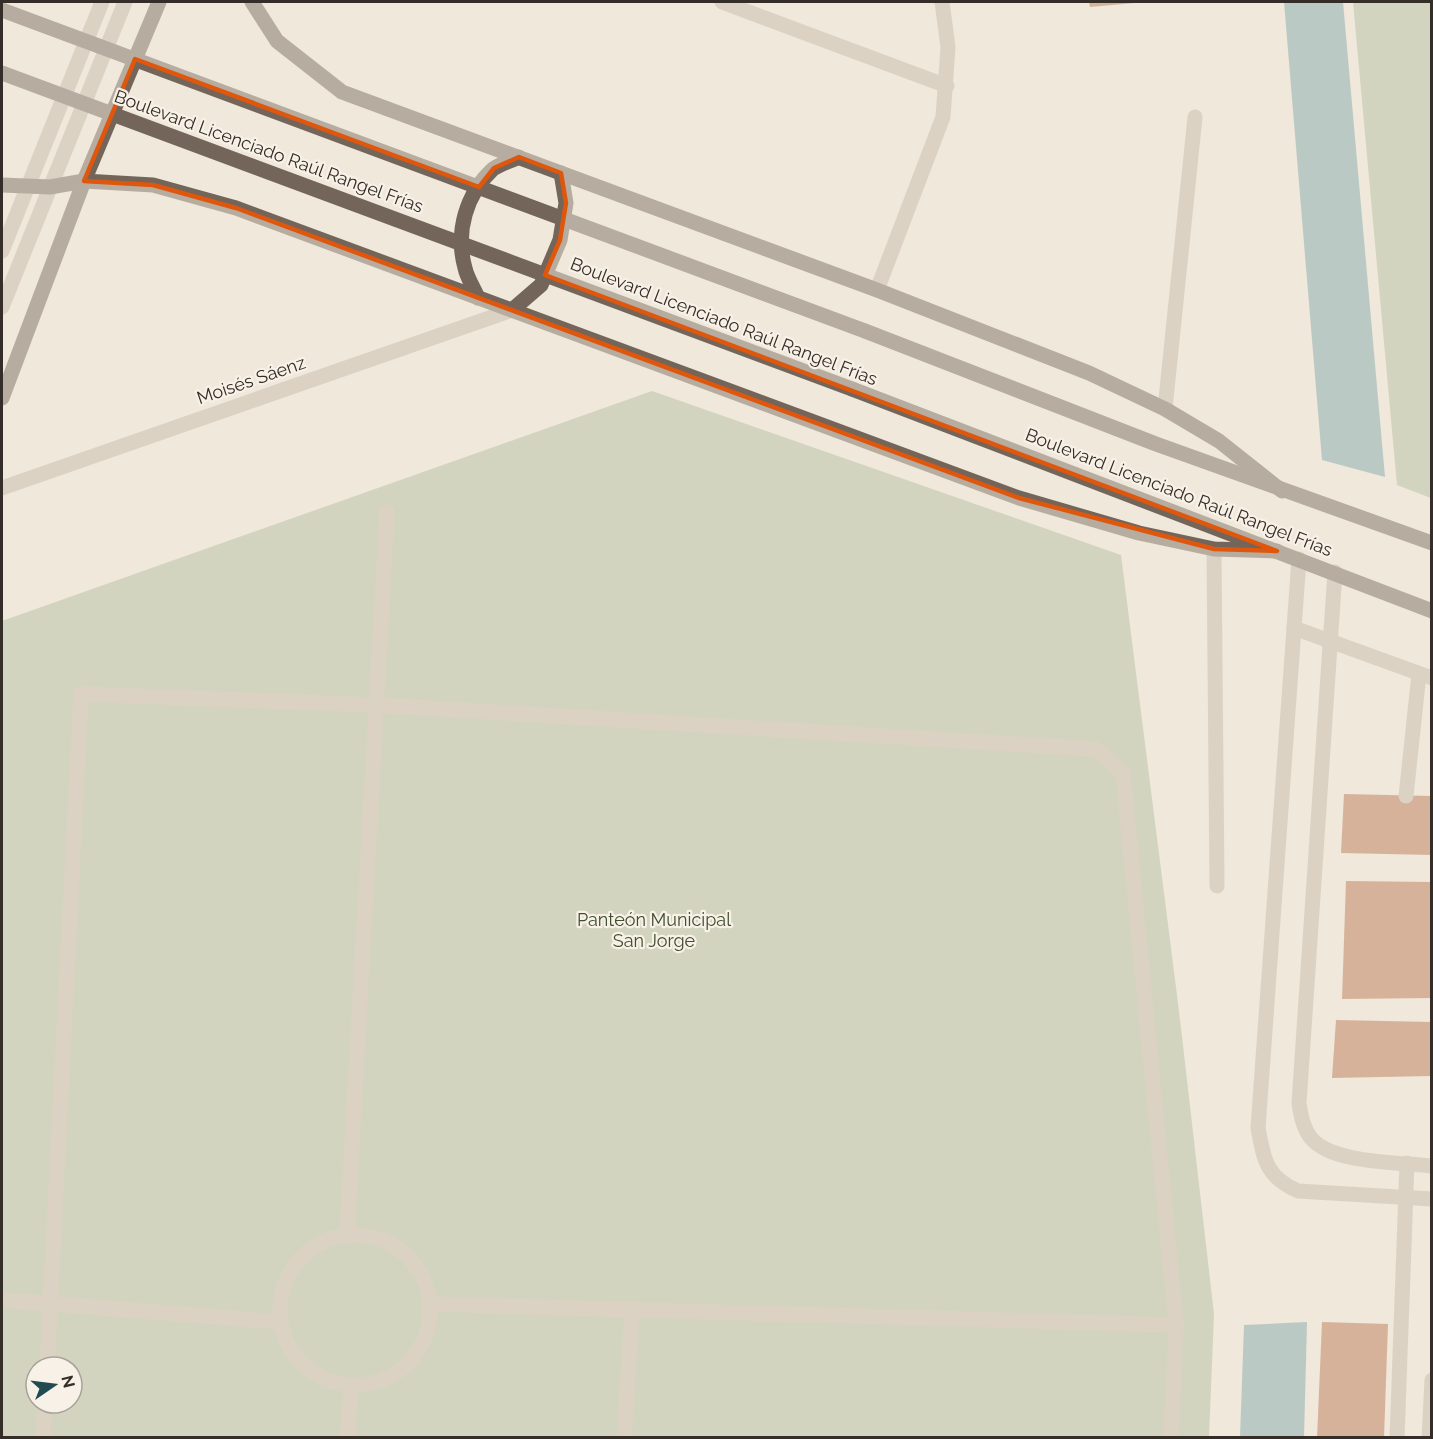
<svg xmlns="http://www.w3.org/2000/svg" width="1433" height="1439" font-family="Raleway,sans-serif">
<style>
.green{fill:#afbd9d;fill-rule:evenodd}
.water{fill:#7da4aa}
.building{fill:#bb724e}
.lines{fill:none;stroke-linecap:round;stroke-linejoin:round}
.minor{stroke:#c6b9a8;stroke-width:15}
.major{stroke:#74655a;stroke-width:15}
.major-bridge{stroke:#74655a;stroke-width:15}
.marked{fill:none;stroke:#df570d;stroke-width:4.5;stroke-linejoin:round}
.labels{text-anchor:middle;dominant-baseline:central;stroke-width:4.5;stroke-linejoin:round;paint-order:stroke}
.street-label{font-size:18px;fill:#342d28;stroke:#f7f1e7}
.park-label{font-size:18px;fill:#40502e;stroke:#f7f1e7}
</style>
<rect width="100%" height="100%" fill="#efe8db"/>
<g class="green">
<path d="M1353 2H1431V498L1397 485Z"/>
<path d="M652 391 1121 555 1179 1011 1214 1314 1209 1437H2V621ZM36 1367H72V1403H36Z"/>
</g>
<g class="water">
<path d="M1284 2H1343L1385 477 1322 460Z"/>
<path d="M1307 1322 1304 1437H1240L1244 1325Z"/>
</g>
<g class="building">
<path d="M1089 2H1134V3L1090 7Z"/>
<path d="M1344 794 1432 796V855L1341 853Z"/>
<path d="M1346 881 1432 882V998L1342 999Z"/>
<path d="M1336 1020 1432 1022V1076L1332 1078Z"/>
<path d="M1322 1322 1388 1324 1384 1438H1317Z"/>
</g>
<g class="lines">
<g class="minor">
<path d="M722 2 947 86"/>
<path d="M2 251 102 2"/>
<path d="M877 290 943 117 948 47 942 2"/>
<path d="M2 307 125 2"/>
<path d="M1165 409 1195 117"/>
<path d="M2 488 512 310"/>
<path d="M1214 549 1217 886"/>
<path d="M1299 559 1258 1128C1264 1160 1266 1177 1298 1191L1432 1199"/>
<path d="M1335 572 1299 1103C1301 1116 1303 1128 1311 1138 1332 1164 1400 1162 1432 1166"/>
<path d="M1294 628 1432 678"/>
<path d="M1406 796 1419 674"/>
<path d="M347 1234 387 512"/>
<circle cx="355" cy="1310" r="75"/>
<path d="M2 1300 280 1322"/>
<path d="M431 1304 1176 1325"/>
<path d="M47 1367 81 694 376 705 1096 749 1123 773 1176 1325 1171 1438"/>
<path d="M43 1438 45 1403"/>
<path d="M347 1438 351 1386"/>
<path d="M624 1438 632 1310"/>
<path d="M1397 1438 1407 1163"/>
<path d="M1429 1438 1432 1380"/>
</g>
<g class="major">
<path d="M252 2 277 41 342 92 877 290 1089 373 1165 409 1219 441 1282 491"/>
<path d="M2 185 50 187 84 181 153 185 236 208 1019 498 1139 533 1214 549 1277 551"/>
<path d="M478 298C474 288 467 278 465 268 455 232 466 194 493 169 500 164 511 161 519 157"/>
<path d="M512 310 541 285 560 240 566 203 561 173"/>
<path d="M865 331 1156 444 1432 543"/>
<path d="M852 389 1432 611"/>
<path d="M2 398 84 181 159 2"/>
</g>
<g class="major-bridge">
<path d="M2 10 865 331"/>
<path d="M2 73 852 389"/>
</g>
</g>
<path d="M0 0H1433V1439H0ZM135 59 479 187 494 168 519 157 561 173 566 203 560 240 545 275 1277 551 1214 549 1019 498 236 208 153 185 84 181Z" fill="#efe8db" fill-opacity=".55" fill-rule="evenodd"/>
<path class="marked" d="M135 59 479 187 494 168 519 157 561 173 566 203 560 240 545 275 1277 551 1214 549 1019 498 236 208 153 185 84 181Z"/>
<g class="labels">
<g class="street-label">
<text transform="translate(269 151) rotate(20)">Boulevard Licenciado Raúl Rangel Frías</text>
<text transform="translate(724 321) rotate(21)">Boulevard Licenciado Raúl Rangel Frías</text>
<text transform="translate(251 380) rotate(-19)">Moisés Sáenz</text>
<text transform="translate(1179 492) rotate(21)">Boulevard Licenciado Raúl Rangel Frías</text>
</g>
<g class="park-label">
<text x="654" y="919">Panteón Municipal<tspan x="654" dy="21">San Jorge</tspan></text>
</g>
</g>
<rect width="1433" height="1439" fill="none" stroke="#342d28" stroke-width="6"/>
<g transform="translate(54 1385) rotate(76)"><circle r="28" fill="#f7f1e7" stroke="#a9a39b" stroke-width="1.5"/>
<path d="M0-4.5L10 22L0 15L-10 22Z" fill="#214a51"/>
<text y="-9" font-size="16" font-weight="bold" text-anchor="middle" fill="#342d28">N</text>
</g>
</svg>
